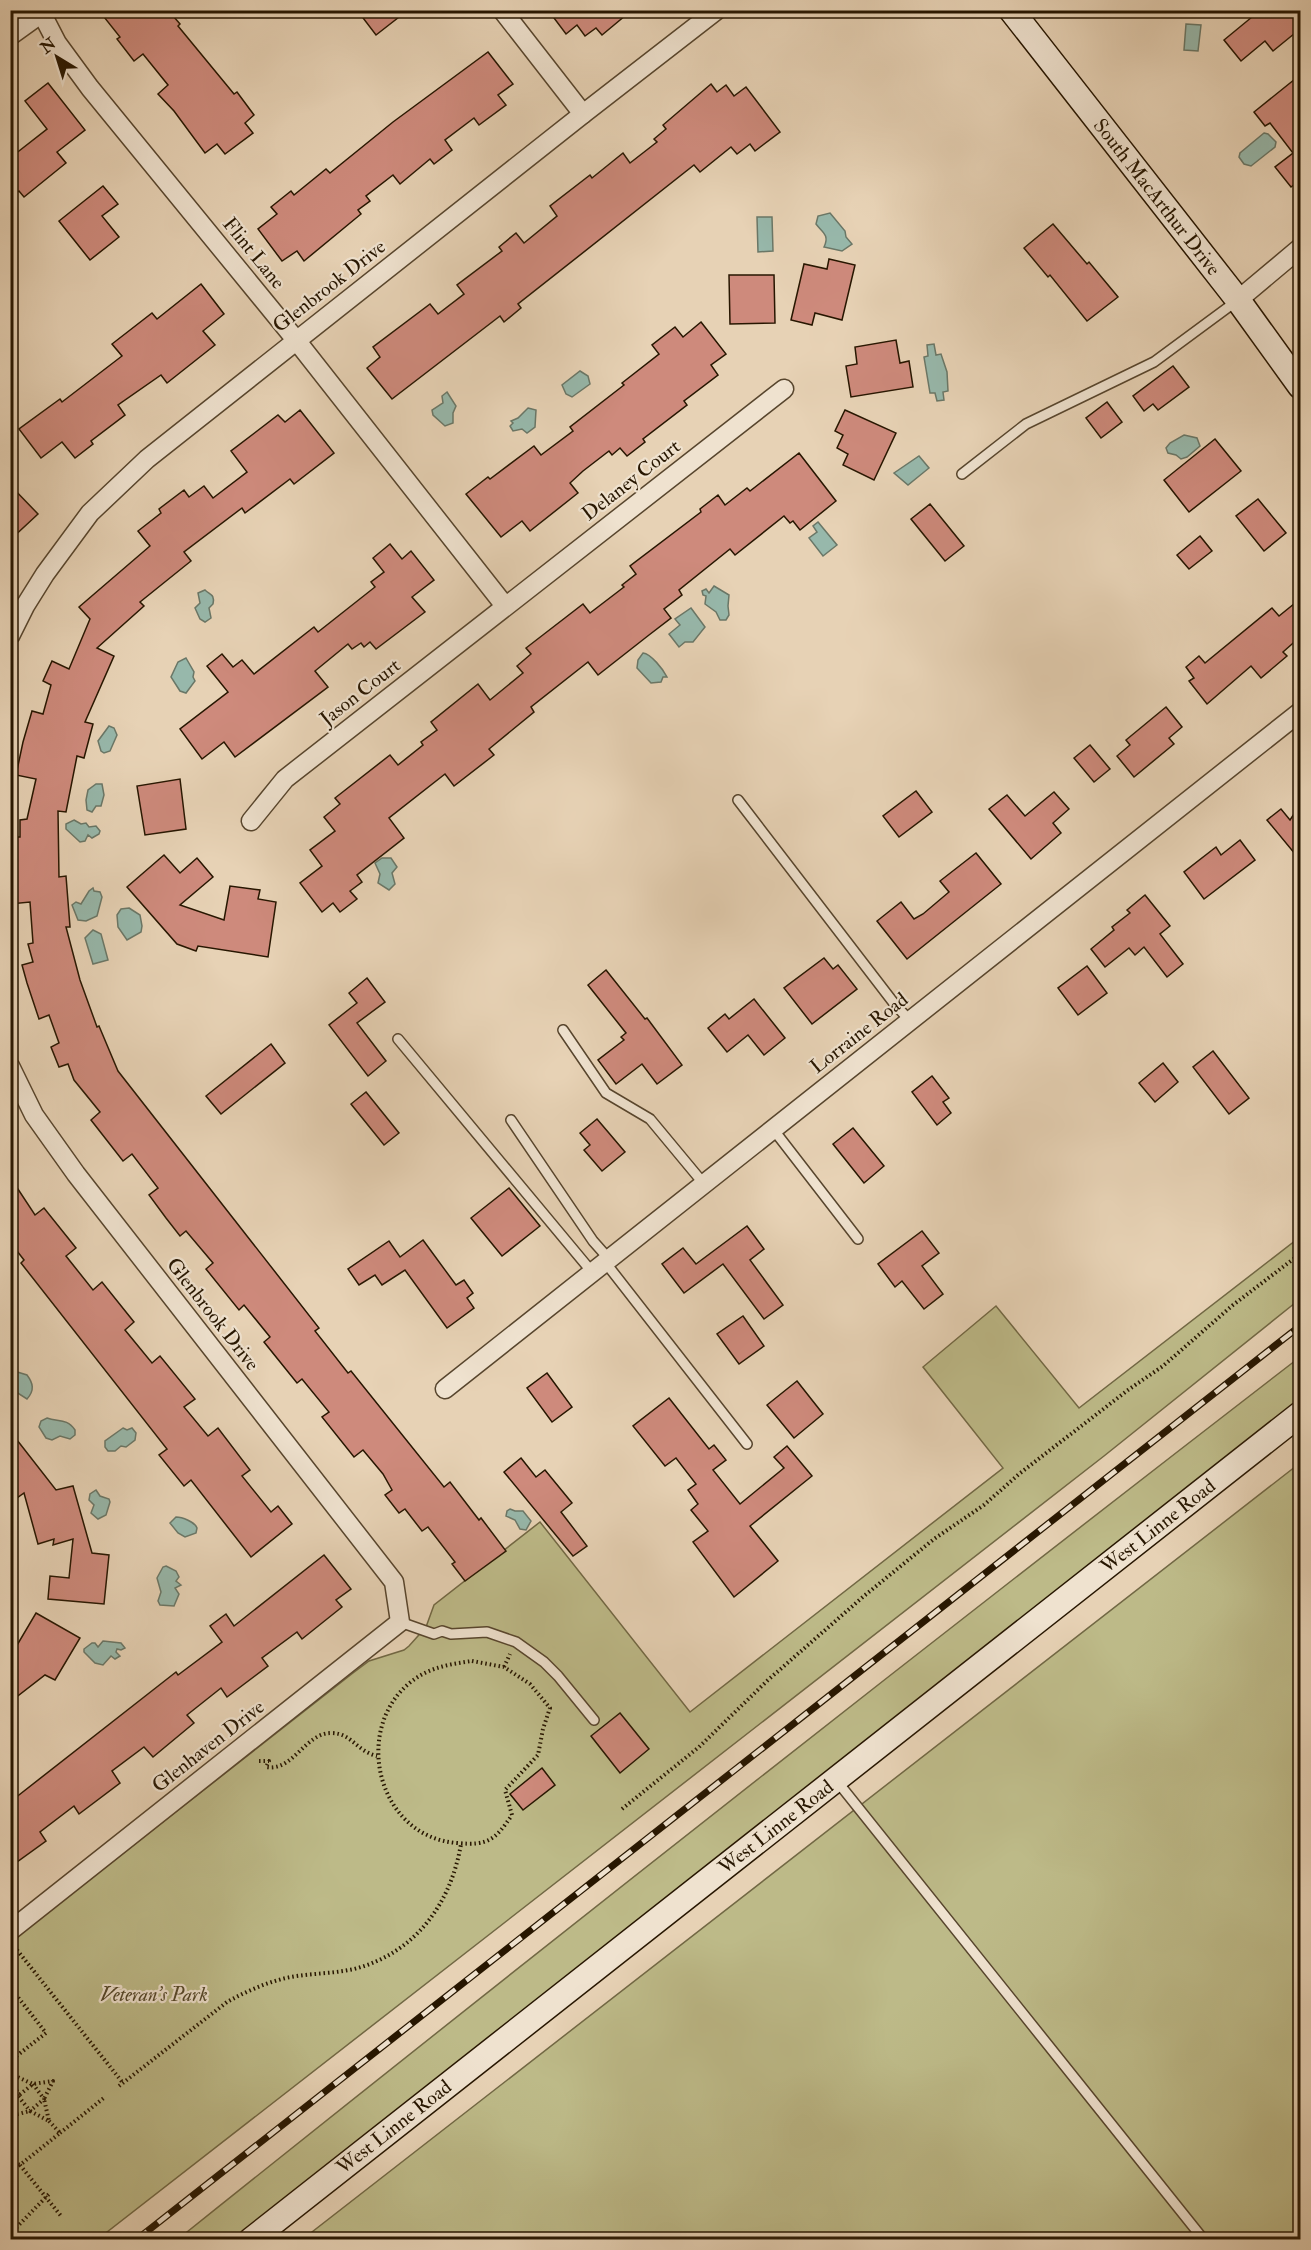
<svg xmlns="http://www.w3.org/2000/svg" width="1311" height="2250" font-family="'IM FELL Double Pica',serif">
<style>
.green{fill:#bdba88;stroke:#726844;stroke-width:1.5}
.water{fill:#97b8ab;stroke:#6a7767;stroke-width:1.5}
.building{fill:#ce8a7c;stroke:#271600;stroke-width:1.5}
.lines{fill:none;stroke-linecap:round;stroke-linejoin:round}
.lane-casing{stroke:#57452d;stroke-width:12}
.street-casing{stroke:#57452d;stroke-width:21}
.secondary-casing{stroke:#271600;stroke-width:27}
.path{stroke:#271600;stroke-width:4;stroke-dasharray:1.5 3;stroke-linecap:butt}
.lane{stroke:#efe2cf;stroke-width:9}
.street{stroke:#efe2cf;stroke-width:18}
.secondary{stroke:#efe2cf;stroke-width:24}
.rail-casing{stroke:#271600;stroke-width:7}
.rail{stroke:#efe2cf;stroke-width:4.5;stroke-dasharray:14;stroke-linecap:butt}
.labels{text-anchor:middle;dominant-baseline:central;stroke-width:4.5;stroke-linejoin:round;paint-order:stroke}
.street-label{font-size:20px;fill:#271600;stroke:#efe2cf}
.park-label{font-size:20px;font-style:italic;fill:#544729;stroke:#efe2cf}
</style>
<rect width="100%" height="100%" fill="#e7d2b5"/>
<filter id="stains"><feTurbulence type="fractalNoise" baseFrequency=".00333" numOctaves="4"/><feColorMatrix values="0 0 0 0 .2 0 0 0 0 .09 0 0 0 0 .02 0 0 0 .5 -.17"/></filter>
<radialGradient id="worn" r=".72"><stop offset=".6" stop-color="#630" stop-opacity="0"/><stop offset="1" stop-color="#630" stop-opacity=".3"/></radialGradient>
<g class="green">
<path d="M1300 1237V1299L1104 1456 98 2239 11 2240V1941L353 1673 369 1661 404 1650 409 1646 426 1627 434 1605 540 1522 690 1712 1003 1468 923 1367 996 1306 1079 1408Z"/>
<path d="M1300 1357V1400L234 2239 177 2240C549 1942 923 1648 1300 1357Z"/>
<path d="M1300 1463V2239H303Z"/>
</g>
<g class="water">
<path d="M1186 24 1201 25 1198 51 1184 50Z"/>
<path d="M1264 133 1268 134 1276 142 1275 147 1251 166 1244 164 1239 157 1240 153Z"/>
<path d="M830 213 845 231 846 237 852 244 842 251 824 247C830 235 822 232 816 224L818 216Z"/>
<path d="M757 217H772L773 251 758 252Z"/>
<path d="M934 344 936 355 941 354 947 372 948 391 943 392 944 400 937 401 935 393H930L924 357 928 356 927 345Z"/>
<path d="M580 371 588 376 590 384 572 397 566 394 562 385Z"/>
<path d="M447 392 456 406 453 413V423L445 426 433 415 432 410 443 403 442 396Z"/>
<path d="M528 408 536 410 535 427 527 433 522 429 513 431 510 426 513 423 511 421 518 418Z"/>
<path d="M1184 435 1197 438 1200 446 1187 457 1181 459 1176 455 1168 453 1166 448 1170 443Z"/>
<path d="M919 456 929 468 908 485 894 473Z"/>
<path d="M818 522 837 545 823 556 809 538 817 532 813 526Z"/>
<path d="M714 586 729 595 728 606 729 615 726 620H720L716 612 705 604 706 596 703 595 702 591 706 589 709 593Z"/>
<path d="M205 590C210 595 215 594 213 604L209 608 211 618 205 622 200 619 195 608 200 603 198 593Z"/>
<path d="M691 608 705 627 693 642H685L679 647 669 634 680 625 675 619Z"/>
<path d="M643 653C651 654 663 669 667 677H663L661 682 651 683 637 668 638 660Z"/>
<path d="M186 658 194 672 193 677 195 681 186 693 180 691 171 677 178 662Z"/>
<path d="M109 726 114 728 117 735 110 751 104 753 101 751 98 741Z"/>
<path d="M96 784H102L104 795 101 806H96L92 812 87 810 86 800 88 790Z"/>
<path d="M74 820 81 824 86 823 89 827 96 826 100 831 99 834 92 838 88 835 85 841 80 842 66 829V824Z"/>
<path d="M382 858H391L397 867 392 873 395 884 389 890 378 883 380 874 375 863Z"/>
<path d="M93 888 94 891 100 892 102 897 97 916 86 921 78 920 72 905 76 902 81 904 89 891Z"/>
<path d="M129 908 140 915 142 926 141 932 127 940 118 927 117 915 121 909Z"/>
<path d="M93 930 101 934 108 960 93 964 85 938Z"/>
<path d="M14 1371 27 1375C33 1383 35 1390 27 1399L13 1390 12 1378Z"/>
<path d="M47 1418C58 1422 67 1418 75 1430V1435L70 1439 60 1436 52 1440 46 1438 39 1427 41 1421Z"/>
<path d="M123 1428 127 1430 132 1428 136 1433 135 1440 126 1447 121 1446 115 1451H108L105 1447V1441Z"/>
<path d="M96 1490 100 1496 109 1499 110 1502 106 1515 98 1519 91 1513 94 1505 89 1500 90 1494Z"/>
<path d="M510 1509 515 1511H523L531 1521 526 1530 520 1529 515 1520 506 1516 507 1511Z"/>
<path d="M176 1517C182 1517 195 1522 197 1528L196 1533 185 1537 178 1533 170 1523Z"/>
<path d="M166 1566 176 1571 179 1577 176 1581 181 1585 175 1588 179 1594 174 1606 160 1605 158 1601 161 1592 157 1578 163 1567Z"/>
<path d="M103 1641 121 1643 125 1648 121 1650 117 1649 116 1652 120 1656 115 1659 111 1656 103 1665 95 1663 84 1652V1649L92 1643H95L98 1647Z"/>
</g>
<g class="building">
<path d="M113 10H168L180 24 178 26 234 94 237 92 254 115 245 123 253 133 225 154 217 144 205 153 174 111 158 94 168 85 143 54 134 61 117 39 120 37 104 17Z"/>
<path d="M357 10H408L376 35Z"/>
<path d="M548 10H632L602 35 596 28 585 36 577 25 566 34Z"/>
<path d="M1246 10H1300V29L1273 51 1265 41 1241 61 1224 40 1252 17Z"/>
<path d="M488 52 513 84 498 95 506 105 479 125 474 118 445 140 452 150 434 164 430 159 400 184 393 175 366 196 370 201 358 210 361 214 304 261 297 251 282 261 258 229 277 214 271 207 291 191 294 195 326 169 330 173 393 122Z"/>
<path d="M1300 75V180L1291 187 1275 167 1293 153 1270 123 1265 126 1254 112Z"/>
<path d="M48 83 85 130 57 152 66 163 24 197 19 191 10 198V158L47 129 25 101Z"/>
<path d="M711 84 717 92 726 85 734 96 746 87 780 132 755 151 750 144 737 154 731 147 700 172 694 165 518 304 521 308 504 322 500 316 392 399 367 368 380 357 373 347 430 304 438 314 464 294 457 285 502 251 499 247 516 233 524 243 557 216 550 206 590 175 592 178 623 153 630 163 657 142 654 139 666 129 663 125Z"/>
<path d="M103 186 118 204 102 216 119 237 90 260 59 221Z"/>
<path d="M1053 224 1087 264 1089 262 1118 297 1087 321 1050 275 1048 277 1024 248Z"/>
<path d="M829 259 855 265 842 320 815 313 812 325 791 320 804 264 827 269Z"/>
<path d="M729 275H774L775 323 730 324Z"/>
<path d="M201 284 224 314 203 331 215 345 167 383 161 375 118 405 125 415 91 441 93 444 75 458 62 442 41 458 19 429 60 399 62 402 122 356 112 344 152 313 157 319Z"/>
<path d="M701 322 726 354 711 365 718 375 684 401 687 405 643 439 645 442 627 456 620 448 612 455 609 451 583 471 570 483 578 493 530 531 522 521 501 537 466 494 488 477 490 479 534 446 541 455 573 431 570 427 624 385 622 383 659 354 652 345 675 327 683 337Z"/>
<path d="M896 340 900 363 909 361 913 387 851 397 846 366 857 364 855 347Z"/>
<path d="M1173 366 1189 387 1158 410 1153 404 1144 411 1133 396Z"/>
<path d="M1107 402 1122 422 1101 438 1086 418Z"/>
<path d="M300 410 334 453 294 484 290 479 245 513 242 508 184 552 191 561 140 602 144 606 97 648 114 656 85 722 93 724 84 758 77 756 66 812 58 811 59 877 66 876 70 927H66L80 980 97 1027 99 1026 118 1071 319 1328 315 1331 348 1373 351 1371 444 1487 450 1482 479 1520 481 1518 506 1551 465 1581 452 1564 455 1562 428 1527 422 1531 405 1509 399 1513 385 1495 392 1490 383 1474 363 1450 354 1457 322 1417 329 1412 302 1379 297 1383 264 1342 270 1337 244 1305 239 1310 206 1269 213 1263 186 1231 180 1236 166 1218 149 1195 158 1188 132 1154 123 1161 91 1120 100 1112 74 1080 68 1064 59 1067 51 1047 59 1043 49 1015 39 1019 27 983 22 965 33 962 28 944 33 943 30 902 10 904V837H20V820L27 819 36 779 16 775 23 742 32 711 43 714 51 685 43 681 52 661 69 669 90 619 79 607 150 546 138 531 161 513 159 509 184 490 189 497 204 486 213 498 247 472 231 451 278 415 285 422Z"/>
<path d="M845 410 896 433 874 480 843 465 848 454 837 448 843 435 835 431Z"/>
<path d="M1215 439 1241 471 1189 512 1164 480Z"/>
<path d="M799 453 836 501 800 530 793 521 790 523 784 516 735 555 730 549 679 590 682 595 664 609 671 618 649 635 598 675 588 662 531 707 534 712 489 749 494 755 454 786 445 774 389 818 404 838 357 875 362 882 350 891 357 899 340 912 333 903 322 912 300 883 322 866 310 850 335 831 324 817 340 804 335 798 390 755 398 765 423 745 421 742 437 730 431 722 478 684 490 700 523 673 517 666 531 654 526 648 583 604 590 613 624 587 622 585 636 574 630 566 701 512 700 509 718 495 725 505 747 488 750 491Z"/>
<path d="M10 485 38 514 10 540Z"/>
<path d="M1258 499 1286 533 1264 551 1236 516Z"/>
<path d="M930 504 964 546 945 561 911 519Z"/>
<path d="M1200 536 1212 551 1189 569 1177 555Z"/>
<path d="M390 544 402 559 411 551 434 580 412 597 425 612 376 649 370 642 364 647 361 643 352 649 348 644 315 671 328 687 235 757 224 742 202 759 180 729 228 692 207 666 222 654 233 667 242 660 254 674 314 627 318 632 375 587 371 582 384 572 373 558Z"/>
<path d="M1300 599V637L1283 652 1287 656 1261 678 1251 666 1207 704 1189 681 1194 678 1186 667 1199 656 1205 663 1272 608 1279 616Z"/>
<path d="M1166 707 1182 727 1169 738 1174 744 1134 777 1117 756 1130 745 1126 740Z"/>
<path d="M1090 745 1110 769 1094 782 1074 758Z"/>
<path d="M180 779 186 829 145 835 137 786Z"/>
<path d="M916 791 932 812 899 837 883 816Z"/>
<path d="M1054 792 1069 809 1053 823 1061 833 1031 859 989 809 1007 795 1025 816Z"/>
<path d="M1300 805V860L1267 820 1281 809 1290 820Z"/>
<path d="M1240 840 1255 860 1204 899 1184 872 1216 847 1221 855Z"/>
<path d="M976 853 1001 884 907 959 877 921 901 902 914 919 923 914 949 892 940 881Z"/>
<path d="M164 855 180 873 197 858 213 877 180 905 224 920 230 886 260 890 258 899 276 902 268 957 198 946 196 951 177 944 127 887Z"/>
<path d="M1145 895 1170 926 1160 934 1183 964 1167 977 1144 947 1135 955 1129 948 1105 967 1091 949 1114 930 1112 927 1130 913 1127 910Z"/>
<path d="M824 958 833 969 838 965 857 989 812 1024 784 988Z"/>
<path d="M1087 966 1107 993 1078 1015 1058 988Z"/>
<path d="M606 970 645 1019 647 1018 682 1065 657 1084 642 1064 616 1084 598 1060 624 1040 621 1037 626 1033 588 985Z"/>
<path d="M367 978 385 1002 357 1023 386 1061 368 1076 329 1025 357 1003 349 993Z"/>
<path d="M754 999 785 1038 764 1055 748 1035 727 1052 708 1028 725 1014 729 1019Z"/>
<path d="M271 1044 285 1063 221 1114 206 1096Z"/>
<path d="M1213 1051 1249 1098 1229 1114 1193 1067Z"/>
<path d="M1163 1063 1178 1082 1155 1102 1139 1083Z"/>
<path d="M932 1076 949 1098 943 1102 951 1113 937 1125 912 1092Z"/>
<path d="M366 1092 399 1133 384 1145 351 1104Z"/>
<path d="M597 1119 625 1152 602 1171 584 1150 590 1145 580 1133Z"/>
<path d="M853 1128 884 1166 864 1183 833 1144Z"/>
<path d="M10 1177 35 1215 44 1208 76 1248 66 1256 93 1290 102 1282 134 1322 125 1330 152 1363 160 1356 195 1399 184 1407 208 1436 218 1428 250 1470 242 1476 271 1512 278 1506 292 1524 251 1557 191 1480 184 1486 159 1455 167 1449 21 1263 24 1260 10 1242Z"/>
<path d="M509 1188 540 1226 502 1256 471 1218Z"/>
<path d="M747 1226 764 1249 750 1260 783 1305 764 1319 723 1264 684 1293 662 1264 683 1248 696 1264Z"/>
<path d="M922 1231 939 1253 922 1266 943 1294 924 1309 902 1281 895 1287 878 1264Z"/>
<path d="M423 1240 456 1285 464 1280 473 1293 467 1298 474 1308 447 1328 405 1270 382 1285 375 1275 359 1285 348 1269 389 1241 400 1257Z"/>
<path d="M743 1316 764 1346 739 1364 717 1334Z"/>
<path d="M547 1373 572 1407 552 1422 527 1388Z"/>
<path d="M797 1381 823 1414 794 1438 767 1405Z"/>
<path d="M669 1398 709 1449 714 1445 726 1460 713 1470 740 1504 784 1468 774 1457 787 1446 812 1476 750 1526 778 1561 734 1597 693 1542 708 1531 691 1510 698 1504 688 1490 696 1484 676 1458 665 1466 633 1426Z"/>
<path d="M10 1431 56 1490 73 1486 92 1553 109 1555 104 1604 48 1599 50 1576 69 1578 73 1539 53 1545 54 1539 38 1544 24 1493 10 1503Z"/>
<path d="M521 1458 536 1477 545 1470 572 1503 561 1512 587 1546 573 1556 504 1472Z"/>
<path d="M324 1555 351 1589 336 1600 342 1607 302 1639 297 1632 262 1658 268 1666 227 1697 221 1688 187 1715 194 1723 153 1757 144 1747 112 1771 120 1783 79 1814 74 1806 40 1832 46 1841 10 1867V1802L176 1672 178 1675 222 1642 210 1626 226 1614 234 1626Z"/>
<path d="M36 1613 80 1638 55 1680 45 1675 10 1702V1657Z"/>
<path d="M620 1713 649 1749 620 1773 591 1736Z"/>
<path d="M542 1768 555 1785 523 1810 510 1794Z"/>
</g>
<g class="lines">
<defs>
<g id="lane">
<path d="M962 474 1026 424 1154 362 1238 300"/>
<path d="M738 800 893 1002 910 1021"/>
<path d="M563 1030 606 1093 650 1119 704 1184"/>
<path d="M398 1039 592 1272"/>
<path d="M511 1120 593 1241 609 1259"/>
<path d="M773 1129 858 1239"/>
<path d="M605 1262 747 1444"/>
<path d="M400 1622 434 1634 442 1631 451 1634 487 1632 516 1642 544 1662 558 1676 594 1720"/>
<path d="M836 1780 1204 2240"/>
</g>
<g id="street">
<path d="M40 10 57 43 90 88 296 340 505 606"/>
<path d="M502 10 583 114"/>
<path d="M10 36 42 13"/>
<path d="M1238 300 1300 248"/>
<path d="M10 636 25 606 45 574 90 513 147 459 583 114 717 10"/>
<path d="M251 821 285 779 784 389"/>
<path d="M10 1066 34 1115 76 1174 394 1582 400 1622 10 1931"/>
<path d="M445 1389 1300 712"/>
</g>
<g id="secondary">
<path d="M1011 10 1238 300 1300 386"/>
<path d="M251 2240 1300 1414"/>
</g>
</defs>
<use href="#lane" class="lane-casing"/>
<use href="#street" class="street-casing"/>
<use href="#secondary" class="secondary-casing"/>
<g class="path">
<path d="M472 1661 504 1667 530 1684 550 1708 543 1729 538 1755 505 1790 512 1815C495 1840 488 1846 457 1843 377 1837 351 1728 412 1681 430 1667 451 1664 472 1661Z"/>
<path d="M504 1667 510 1654"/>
<path d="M259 1761H269L266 1767C293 1772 305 1733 331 1733 352 1733 356 1751 377 1756"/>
<path d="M622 1809 699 1747 768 1680 864 1596 934 1539 984 1505 1019 1474 1128 1390 1163 1366 1233 1305 1300 1254"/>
<path d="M17 1950 123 2083"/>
<path d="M10 1987 46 2033 10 2061"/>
<path d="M33 2084 44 2099 30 2111 18 2096Z"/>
<path d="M119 2086 227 2002C245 1992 265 1983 286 1978 309 1973 332 1974 354 1969 416 1953 451 1903 461 1844"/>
<path d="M10 2112 18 2096 13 2075 33 2084 53 2081 44 2099 49 2121 30 2111 10 2116"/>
<path d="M49 2121 60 2133 20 2165 61 2216"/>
<path d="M60 2133 105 2097"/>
<path d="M10 2160 20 2165"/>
<path d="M10 2234 49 2194"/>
</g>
<use href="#lane" class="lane"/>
<use href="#street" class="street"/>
<use href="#secondary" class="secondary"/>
<defs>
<path id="rail" d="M136 2240 1300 1326"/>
</defs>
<use href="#rail" class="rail-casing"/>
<use href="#rail" class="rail"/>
</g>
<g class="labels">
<g class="street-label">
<text transform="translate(1157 197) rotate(52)">South MacArthur Drive</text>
<text transform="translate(254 253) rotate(51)">Flint Lane</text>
<text transform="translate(329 286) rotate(-38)">Glenbrook Drive</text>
<text transform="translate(631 480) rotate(-38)">Delaney Court</text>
<text transform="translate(360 692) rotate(-38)">Jason Court</text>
<text transform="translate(859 1033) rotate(-38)">Lorraine Road</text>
<text transform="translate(213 1314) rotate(52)">Glenbrook Drive</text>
<text transform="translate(1158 1526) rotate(-38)">West Linne Road</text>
<text transform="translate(208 1746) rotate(-38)">Glenhaven Drive</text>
<text transform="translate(776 1827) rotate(-38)">West Linne Road</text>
<text transform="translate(394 2127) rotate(-38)">West Linne Road</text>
</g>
<g class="park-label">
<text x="154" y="1994">Veteran's Park</text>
</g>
</g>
<rect width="1311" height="2250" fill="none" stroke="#e7d2b5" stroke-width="36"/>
<rect x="12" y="12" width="1287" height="2226" fill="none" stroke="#271600" stroke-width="3"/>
<rect x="18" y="18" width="1275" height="2214" fill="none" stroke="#271600" stroke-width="1.5"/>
<g transform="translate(57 57) rotate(322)" stroke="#efe2cf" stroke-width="4.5" paint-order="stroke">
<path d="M0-4.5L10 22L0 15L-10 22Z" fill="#271600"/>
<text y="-9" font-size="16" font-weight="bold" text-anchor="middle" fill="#271600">N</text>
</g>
<rect width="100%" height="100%" filter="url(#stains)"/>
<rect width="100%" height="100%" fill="url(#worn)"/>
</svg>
